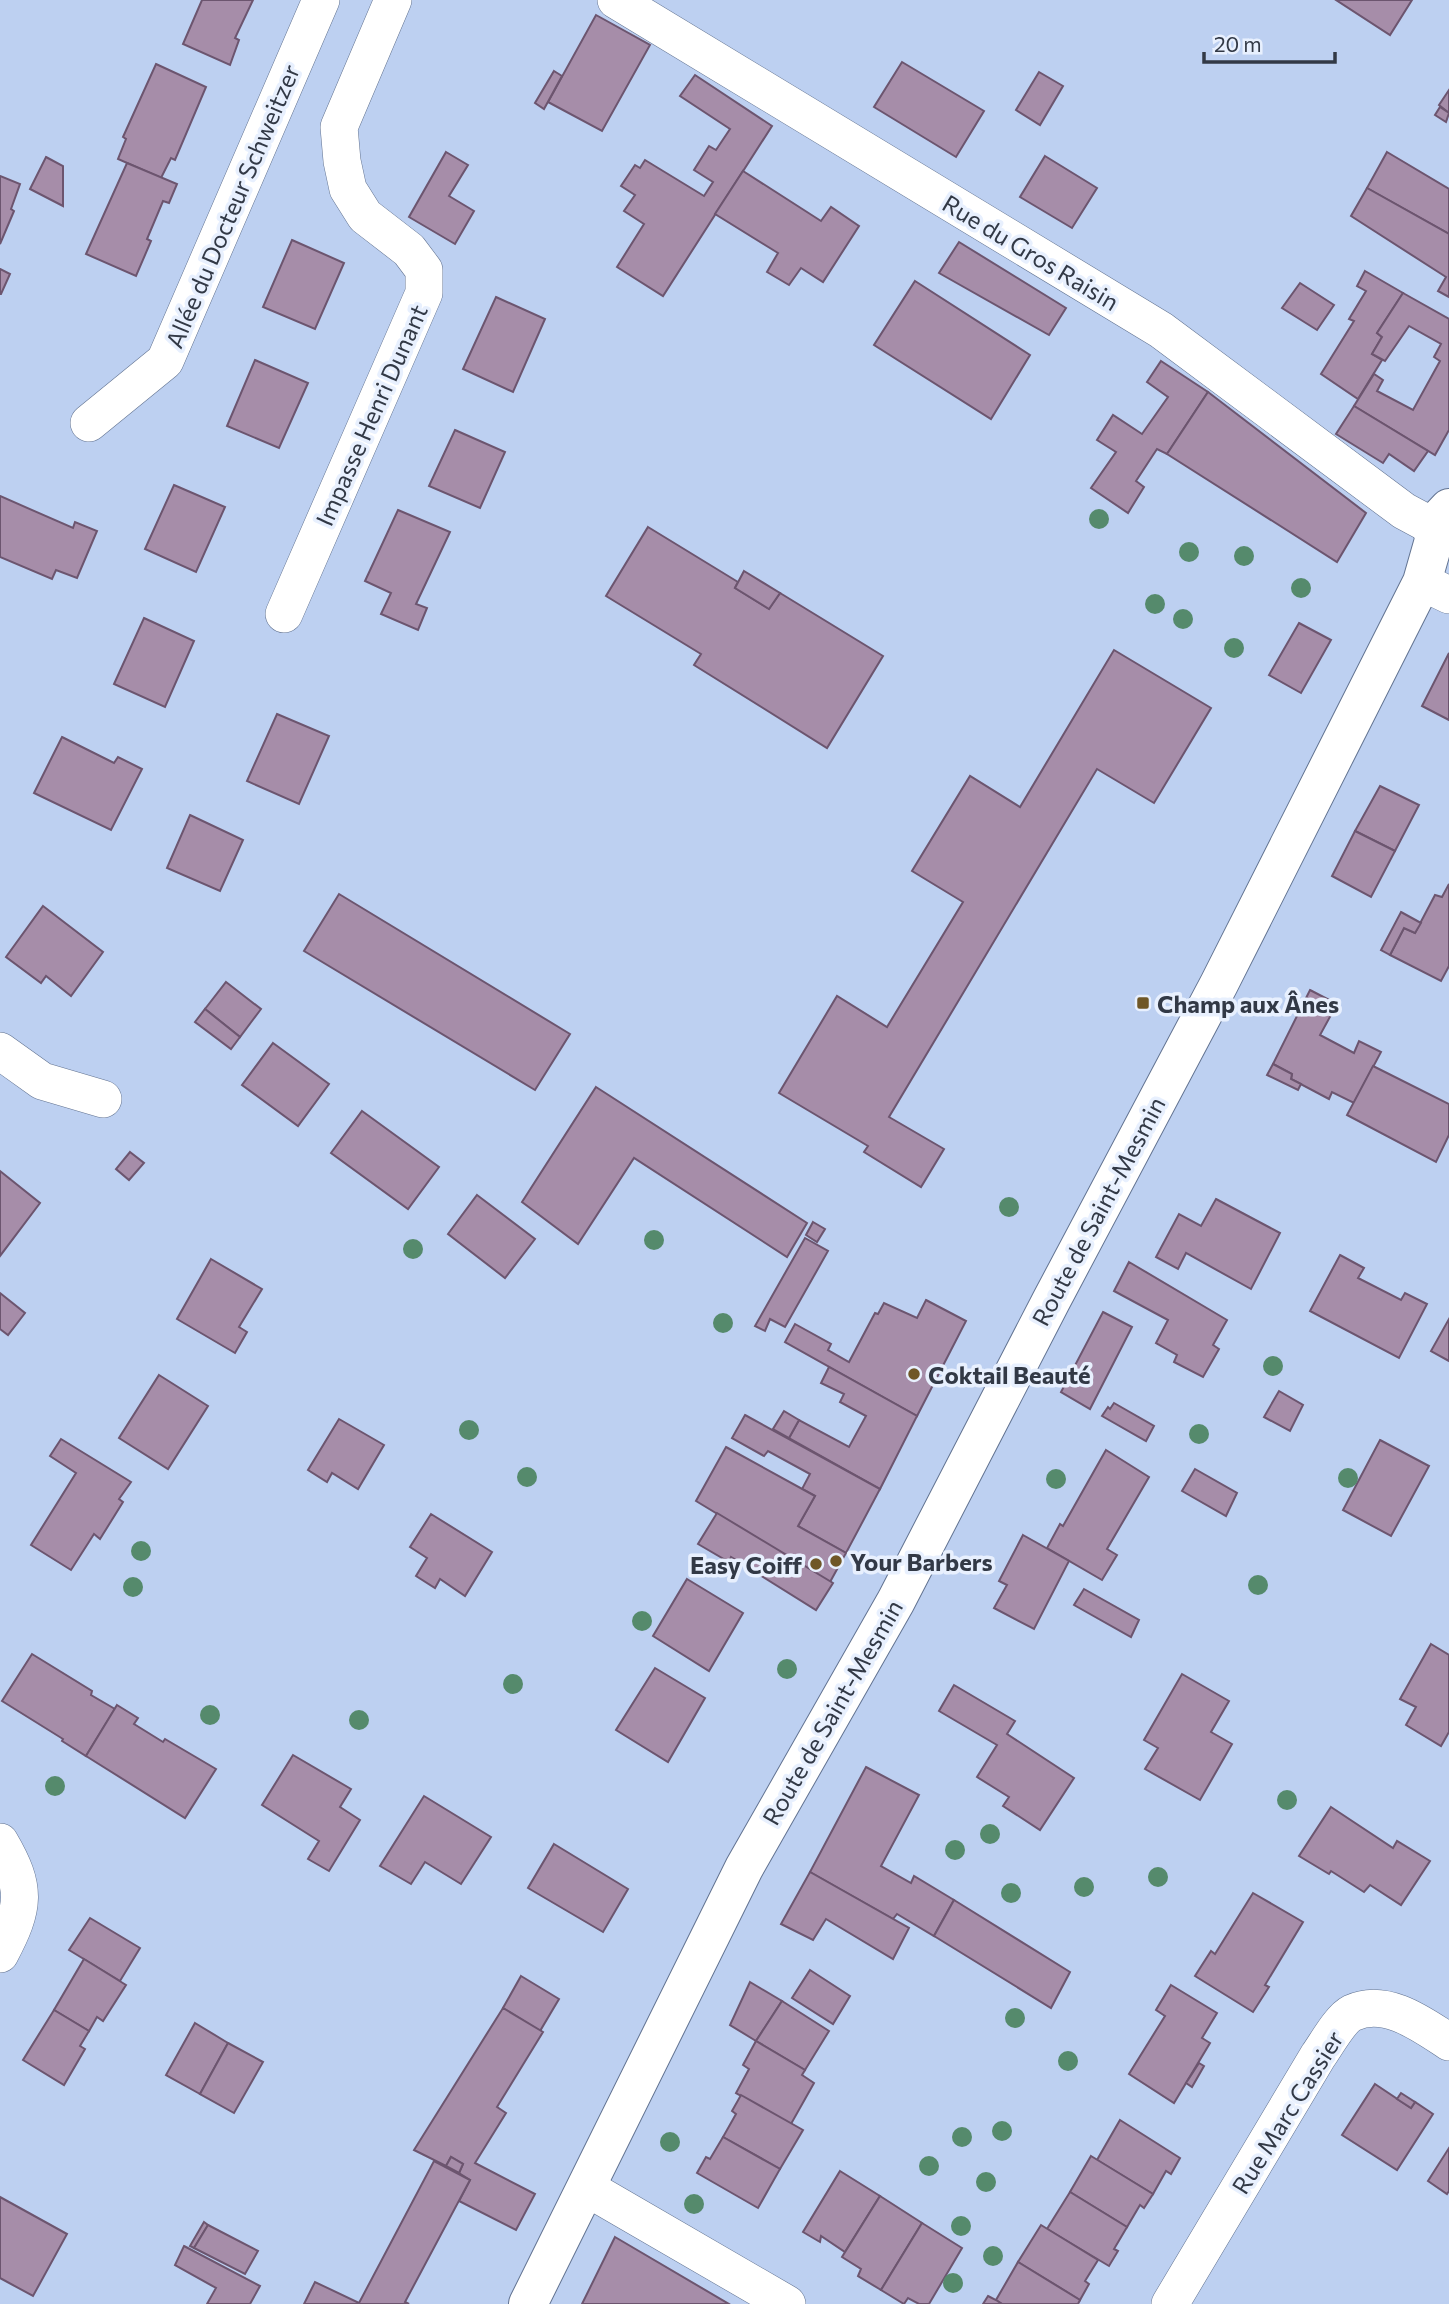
<svg xmlns="http://www.w3.org/2000/svg" width="1449" height="2304" font-family="Commissioner,sans-serif">
<style>
.building{fill:#a68da9;stroke:#6c556f;stroke-width:2}
.lines{fill:none;stroke-linecap:round;stroke-linejoin:round}
.minor-casing{stroke:#627391;stroke-width:38}
.secondary-casing{stroke:#627391;stroke-width:40}
.minor{stroke:#fff;stroke-width:37}
.secondary{stroke:#fff;stroke-width:38}
.tree{fill:#558a6c}
.poi-dot{fill:#6f5727;stroke:#e8f0fe;stroke-width:2.5}
.labels{text-anchor:middle;dominant-baseline:central;stroke-width:7;stroke-linejoin:round;paint-order:stroke}
.street-label{font-size:24px;fill:#323946;stroke:#e8f0fe}
.poi-label{font-size:24px;font-weight:bold;fill:#323946;stroke:#e8f0fe;text-anchor:start}
</style>
<rect width="100%" height="100%" fill="#bdd0f1"/>
<g class="building">
<path d="M202 0H253L235 38 239 40 230 65 183 44Z"/>
<path d="M1336 0H1412L1390 35Z"/>
<path d="M596 15 650 45 602 131 548 102Z"/>
<path d="M902 62 984 111 956 157 874 107Z"/>
<path d="M156 64 206 87 175 160 171 158 161 178 118 159 126 139 123 137Z"/>
<path d="M554 71 562 76 544 109 535 103Z"/>
<path d="M1039 72 1063 86 1040 125 1016 110Z"/>
<path d="M695 75 772 126 663 296 617 267 644 224 624 211 635 195 621 186 635 165 640 168 645 160 704 196 713 182 694 170 709 146 716 150 730 129 680 96Z"/>
<path d="M1449 90V113L1439 105Z"/>
<path d="M1440 107 1449 113 1446 122 1435 115Z"/>
<path d="M446 152 468 165 449 196 474 211 455 244 409 217Z"/>
<path d="M1387 152 1449 189V234L1367 188Z"/>
<path d="M1045 156 1097 188 1072 228 1020 197Z"/>
<path d="M46 157 63 166V206L30 189Z"/>
<path d="M127 163 177 184 169 203 163 201 147 239 151 241 136 276 86 254Z"/>
<path d="M743 171 821 221 831 207 859 226 823 282 801 268 789 285 767 272 778 253 715 214Z"/>
<path d="M0 176 20 184 11 209 14 211 0 244Z"/>
<path d="M1367 188 1449 234V297L1438 291 1446 277 1351 216Z"/>
<path d="M292 240 344 263 315 329 263 307Z"/>
<path d="M959 242 1066 308 1049 335 939 273Z"/>
<path d="M0 269 10 274 1 294H0Z"/>
<path d="M1365 271 1403 293 1377 333 1382 337 1372 354 1382 360 1358 399 1321 374 1354 321 1349 319 1366 291 1357 286Z"/>
<path d="M915 281 1030 355 991 419 874 345Z"/>
<path d="M1300 283 1334 305 1317 330 1282 308Z"/>
<path d="M1403 293 1449 319V430L1435 455 1354 406 1374 374 1383 380 1377 391 1413 410 1440 361 1434 357 1441 344 1409 326 1385 361 1372 354 1382 337 1377 333Z"/>
<path d="M496 297 545 319 513 392 463 369Z"/>
<path d="M255 360 308 383 279 448 227 426Z"/>
<path d="M1161 361 1208 392 1167 454 1157 449 1136 481 1144 487 1128 513 1091 488 1116 452 1097 440 1113 415 1142 434 1168 397 1147 382Z"/>
<path d="M1208 392 1366 513 1337 562 1167 454Z"/>
<path d="M1354 406 1428 451 1414 471 1389 454 1383 463 1336 434Z"/>
<path d="M455 430 505 452 480 508 429 486Z"/>
<path d="M174 485 225 507 196 572 145 549Z"/>
<path d="M0 496 73 528 75 522 97 531 77 578 56 570 52 579 0 557Z"/>
<path d="M398 510 450 532 416 604 427 608 418 630 381 614 391 593 365 581Z"/>
<path d="M648 527 738 582 735 588 769 609 780 593 883 656 827 748 694 665 701 654 606 596Z"/>
<path d="M744 571 780 593 769 609 735 588Z"/>
<path d="M144 618 194 641 165 707 114 684Z"/>
<path d="M1299 623 1331 640 1301 693 1269 675Z"/>
<path d="M1114 650 1211 708 1154 803 1097 769 889 1117 944 1149 921 1187 864 1152 868 1146 779 1093 837 996 887 1027 963 902 912 871 970 776 1020 807Z"/>
<path d="M1449 653V720L1422 706Z"/>
<path d="M277 714 329 736 299 804 247 781Z"/>
<path d="M62 737 114 763 118 757 142 769 111 830 34 793Z"/>
<path d="M1380 786 1419 805 1395 851 1355 831Z"/>
<path d="M190 815 243 840 220 891 167 868Z"/>
<path d="M1355 831 1395 851 1371 897 1332 876Z"/>
<path d="M1449 884V966L1441 981 1390 955 1404 928 1415 933 1435 895 1442 897Z"/>
<path d="M339 894 570 1034 535 1090 304 951Z"/>
<path d="M43 906 103 952 71 996 46 976 41 983 6 957Z"/>
<path d="M1401 912 1421 923 1415 933 1404 928 1390 955 1381 950Z"/>
<path d="M226 982 261 1009 240 1037 205 1009Z"/>
<path d="M1310 990 1337 1004 1320 1035 1354 1053 1359 1041 1381 1052 1354 1103 1332 1092 1329 1099 1291 1079 1292 1074 1273 1064Z"/>
<path d="M205 1009 240 1037 231 1049 195 1022Z"/>
<path d="M273 1043 329 1084 298 1126 242 1085Z"/>
<path d="M1273 1064 1292 1074 1291 1079 1301 1084 1298 1090 1267 1075Z"/>
<path d="M1373 1066 1449 1104V1135L1436 1162 1347 1115Z"/>
<path d="M596 1087 807 1223 787 1257 634 1158 578 1244 522 1202Z"/>
<path d="M362 1111 439 1167 408 1209 331 1153Z"/>
<path d="M130 1152 144 1163 129 1180 116 1169Z"/>
<path d="M0 1171 40 1203 0 1256Z"/>
<path d="M477 1195 535 1239 505 1278 448 1234Z"/>
<path d="M1216 1199 1280 1233 1251 1289 1186 1253 1178 1269 1156 1257 1179 1214 1201 1226Z"/>
<path d="M813 1222 825 1229 817 1242 806 1235Z"/>
<path d="M805 1238 828 1251 785 1327 770 1319 765 1331 755 1326Z"/>
<path d="M1340 1255 1364 1268 1358 1278 1401 1300 1405 1293 1427 1304 1399 1358 1310 1311Z"/>
<path d="M211 1259 262 1289 239 1327 247 1332 235 1353 177 1319Z"/>
<path d="M1129 1262 1227 1320 1213 1345 1219 1349 1203 1377 1174 1362 1177 1355 1156 1343 1168 1320 1114 1291Z"/>
<path d="M0 1293 25 1313 8 1335 0 1329Z"/>
<path d="M926 1300 966 1321 917 1416 785 1342 795 1324 831 1344 828 1350 849 1362 875 1313 878 1314 884 1303 917 1318Z"/>
<path d="M1103 1312 1132 1327 1090 1409 1061 1392Z"/>
<path d="M1449 1319V1361L1431 1351Z"/>
<path d="M829 1367 917 1416 880 1489 789 1438 799 1420 849 1447 866 1416 840 1402 844 1394 821 1383Z"/>
<path d="M159 1375 208 1406 168 1469 119 1438Z"/>
<path d="M1279 1391 1303 1405 1290 1431 1264 1417Z"/>
<path d="M1114 1403 1154 1426 1146 1441 1102 1416 1108 1407 1110 1409Z"/>
<path d="M784 1411 799 1420 789 1438 773 1429Z"/>
<path d="M745 1415 880 1489 846 1553 798 1526 815 1496 802 1489 810 1474 768 1451 764 1456 732 1438Z"/>
<path d="M339 1419 384 1445 358 1489 332 1473 327 1482 308 1470Z"/>
<path d="M61 1439 131 1482 119 1499 123 1502 100 1539 94 1534 71 1570 31 1545 76 1473 50 1456Z"/>
<path d="M1380 1440 1429 1466 1391 1536 1343 1510Z"/>
<path d="M726 1447 815 1496 798 1526 846 1553 830 1582 696 1501Z"/>
<path d="M1106 1450 1149 1477 1107 1549 1117 1555 1102 1580 1047 1548 1060 1524 1063 1526Z"/>
<path d="M1195 1469 1237 1493 1226 1516 1182 1491Z"/>
<path d="M717 1513 833 1583 816 1610 731 1557 729 1562 698 1544Z"/>
<path d="M431 1514 492 1552 465 1596 440 1579 435 1588 416 1576 427 1558 410 1547Z"/>
<path d="M1023 1535 1069 1561 1034 1629 994 1608 1007 1585 999 1581Z"/>
<path d="M687 1579 743 1613 709 1671 653 1636Z"/>
<path d="M1084 1589 1139 1620 1131 1637 1074 1605Z"/>
<path d="M1431 1644 1449 1655V1732L1441 1746 1406 1725 1416 1707 1400 1699Z"/>
<path d="M32 1654 92 1691 91 1695 115 1709 86 1756 62 1741 63 1739 2 1701Z"/>
<path d="M655 1668 705 1698 668 1762 616 1730Z"/>
<path d="M1182 1674 1229 1701 1211 1732 1232 1744 1200 1800 1145 1769 1158 1748 1144 1740Z"/>
<path d="M954 1685 1015 1721 1007 1734 1074 1778 1040 1830 1003 1806 1009 1797 977 1777 997 1745 939 1711Z"/>
<path d="M117 1705 138 1718 134 1724 163 1742 165 1739 216 1769 185 1818 86 1756Z"/>
<path d="M293 1755 351 1789 340 1807 360 1820 329 1871 308 1859 319 1841 262 1805Z"/>
<path d="M866 1767 919 1795 881 1866 911 1883 914 1876 954 1900 934 1936 897 1914 893 1919 810 1872Z"/>
<path d="M424 1796 491 1837 461 1884 425 1862 411 1884 380 1866Z"/>
<path d="M1331 1807 1393 1848 1397 1841 1430 1861 1401 1905 1370 1885 1364 1892 1331 1871 1329 1874 1299 1856Z"/>
<path d="M554 1844 628 1889 603 1932 528 1888Z"/>
<path d="M810 1872 909 1928 893 1959 826 1919 813 1940 781 1924Z"/>
<path d="M1253 1893 1303 1922 1265 1985 1269 1987 1253 2012 1195 1976 1211 1951 1215 1954Z"/>
<path d="M954 1900 1070 1972 1051 2008 934 1936Z"/>
<path d="M90 1918 140 1948 120 1981 69 1950Z"/>
<path d="M84 1959 126 1985 103 2021 97 2017 89 2031 54 2010Z"/>
<path d="M810 1970 850 1996 833 2024 792 1998Z"/>
<path d="M521 1976 559 1999 540 2031 503 2008Z"/>
<path d="M750 1982 782 2001 756 2041 730 2025Z"/>
<path d="M1171 1985 1217 2013 1202 2038 1210 2043 1174 2103 1129 2074 1165 2016 1156 2010Z"/>
<path d="M782 2001 829 2031 805 2070 756 2041Z"/>
<path d="M503 2008 543 2032 497 2107 506 2113 475 2163 535 2194 516 2230 459 2201 470 2180 459 2173 463 2164 451 2157 446 2166 414 2150Z"/>
<path d="M54 2010 89 2031 80 2046 85 2049 64 2085 23 2060Z"/>
<path d="M195 2023 228 2043 200 2094 166 2075Z"/>
<path d="M756 2041 805 2070 802 2075 814 2083 791 2124 736 2093 749 2069 743 2065Z"/>
<path d="M228 2043 263 2062 234 2113 200 2094Z"/>
<path d="M1199 2063 1204 2066 1192 2087 1186 2083Z"/>
<path d="M1375 2084 1411 2108 1415 2102 1433 2114 1397 2170 1342 2135Z"/>
<path d="M1401 2093 1415 2102 1411 2108 1397 2099Z"/>
<path d="M741 2095 803 2130 780 2169 723 2137 736 2114 732 2111Z"/>
<path d="M1120 2120 1180 2158 1171 2174 1166 2171 1153 2194 1097 2160Z"/>
<path d="M723 2137 780 2169 758 2208 697 2173 706 2157 710 2159Z"/>
<path d="M1449 2148V2191L1447 2194 1428 2181Z"/>
<path d="M1091 2156 1153 2194 1144 2208 1140 2205 1127 2227 1070 2192Z"/>
<path d="M451 2157 463 2164 459 2173 446 2166Z"/>
<path d="M434 2161 470 2180 405 2302 409 2304H304L315 2282 359 2303Z"/>
<path d="M840 2171 880 2196 845 2252 821 2236 820 2242 803 2232Z"/>
<path d="M1070 2192 1127 2227 1114 2249 1118 2251 1109 2266 1047 2229Z"/>
<path d="M880 2196 922 2223 881 2290 858 2276 861 2269 842 2257Z"/>
<path d="M0 2197 67 2234 33 2296 0 2278Z"/>
<path d="M204 2222 208 2225 194 2248 190 2246Z"/>
<path d="M922 2223 962 2248 929 2304H919L908 2298 904 2304 881 2290Z"/>
<path d="M208 2225 258 2251 245 2274 194 2248Z"/>
<path d="M1041 2225 1098 2260 1085 2281 1089 2284 1080 2300 1018 2262Z"/>
<path d="M615 2237 729 2304H582Z"/>
<path d="M184 2246 260 2286 250 2304H207L216 2288 175 2265Z"/>
<path d="M1018 2262 1080 2300 1078 2304H1002L996 2300Z"/>
<path d="M988 2296 996 2300 1002 2304H983Z"/>
</g>
<g class="lines">
<defs>
<g id="minor">
<path d="M616 0 1161 330 1404 511 1432 526"/>
<path d="M89 423 165 361 321 0"/>
<path d="M1422 582 1449 595"/>
<path d="M284 614 424 293V270L409 250 365 216 348 189 342 161 339 127 393 0"/>
<path d="M0 1051 42 1081 103 1099"/>
<path d="M0 1842C27 1888 25 1907 0 1954"/>
<path d="M587 2188 787 2304"/>
<path d="M1170 2304 1318 2056C1326 2045 1340 2019 1352 2013 1386 1997 1423 2025 1449 2042"/>
</g>
<path id="secondary" d="M528 2304 744 1868 896 1601 1051 1301 1219 984 1422 582 1434 540 1432 526 1449 508"/>
</defs>
<use href="#minor" class="minor-casing"/>
<use href="#secondary" class="secondary-casing"/>
<use href="#minor" class="minor"/>
<use href="#secondary" class="secondary"/>
</g>
<g class="tree">
<circle cx="1099" cy="519" r="10"/>
<circle cx="1189" cy="552" r="10"/>
<circle cx="1244" cy="556" r="10"/>
<circle cx="1301" cy="588" r="10"/>
<circle cx="1155" cy="604" r="10"/>
<circle cx="1183" cy="619" r="10"/>
<circle cx="1234" cy="648" r="10"/>
<circle cx="1009" cy="1207" r="10"/>
<circle cx="654" cy="1240" r="10"/>
<circle cx="413" cy="1249" r="10"/>
<circle cx="723" cy="1323" r="10"/>
<circle cx="1273" cy="1366" r="10"/>
<circle cx="469" cy="1430" r="10"/>
<circle cx="1199" cy="1434" r="10"/>
<circle cx="527" cy="1477" r="10"/>
<circle cx="1348" cy="1478" r="10"/>
<circle cx="1056" cy="1479" r="10"/>
<circle cx="141" cy="1551" r="10"/>
<circle cx="1258" cy="1585" r="10"/>
<circle cx="133" cy="1587" r="10"/>
<circle cx="642" cy="1621" r="10"/>
<circle cx="787" cy="1669" r="10"/>
<circle cx="513" cy="1684" r="10"/>
<circle cx="210" cy="1715" r="10"/>
<circle cx="359" cy="1720" r="10"/>
<circle cx="55" cy="1786" r="10"/>
<circle cx="1287" cy="1800" r="10"/>
<circle cx="990" cy="1834" r="10"/>
<circle cx="955" cy="1850" r="10"/>
<circle cx="1158" cy="1877" r="10"/>
<circle cx="1084" cy="1887" r="10"/>
<circle cx="1011" cy="1893" r="10"/>
<circle cx="1015" cy="2018" r="10"/>
<circle cx="1068" cy="2061" r="10"/>
<circle cx="1002" cy="2131" r="10"/>
<circle cx="962" cy="2137" r="10"/>
<circle cx="670" cy="2142" r="10"/>
<circle cx="929" cy="2166" r="10"/>
<circle cx="986" cy="2182" r="10"/>
<circle cx="694" cy="2204" r="10"/>
<circle cx="961" cy="2226" r="10"/>
<circle cx="993" cy="2256" r="10"/>
<circle cx="953" cy="2283" r="10"/>
</g>
<g class="poi-dot">
<rect x="1136" y="996" width="14" height="14" rx="3.5"/>
<circle cx="914" cy="1374" r="7"/>
<circle cx="836" cy="1561" r="7"/>
<circle cx="816" cy="1564" r="7"/>
</g>
<g class="labels">
<g class="street-label">
<text transform="translate(232 206) rotate(-67)">Allée du Docteur Schweitzer</text>
<text transform="translate(1031 252) rotate(31)">Rue du Gros Raisin</text>
<text transform="translate(371 415) rotate(-66)">Impasse Henri Dunant</text>
<text transform="translate(1098 1211) rotate(-62)">Route de Saint-Mesmin</text>
<text transform="translate(832 1712) rotate(-60)">Route de Saint-Mesmin</text>
<text transform="translate(1287 2112) rotate(-58)">Rue Marc Cassier</text>
</g>
<g class="poi-label">
<text x="1157" y="1003">Champ aux Ânes</text>
<text x="928" y="1374">Coktail Beauté</text>
<text x="850" y="1561">Your Barbers</text>
<text x="802" y="1564" text-anchor="end">Easy Coiff</text>
</g>
</g>
<path d="M1204 52v10h131v-10" fill="none" stroke="#323946" stroke-width="3.5"/>
<text x="1214" y="52" font-size="21" fill="#323946" stroke="#e8f0fe" stroke-width="5" paint-order="stroke">20 m</text>
</svg>
